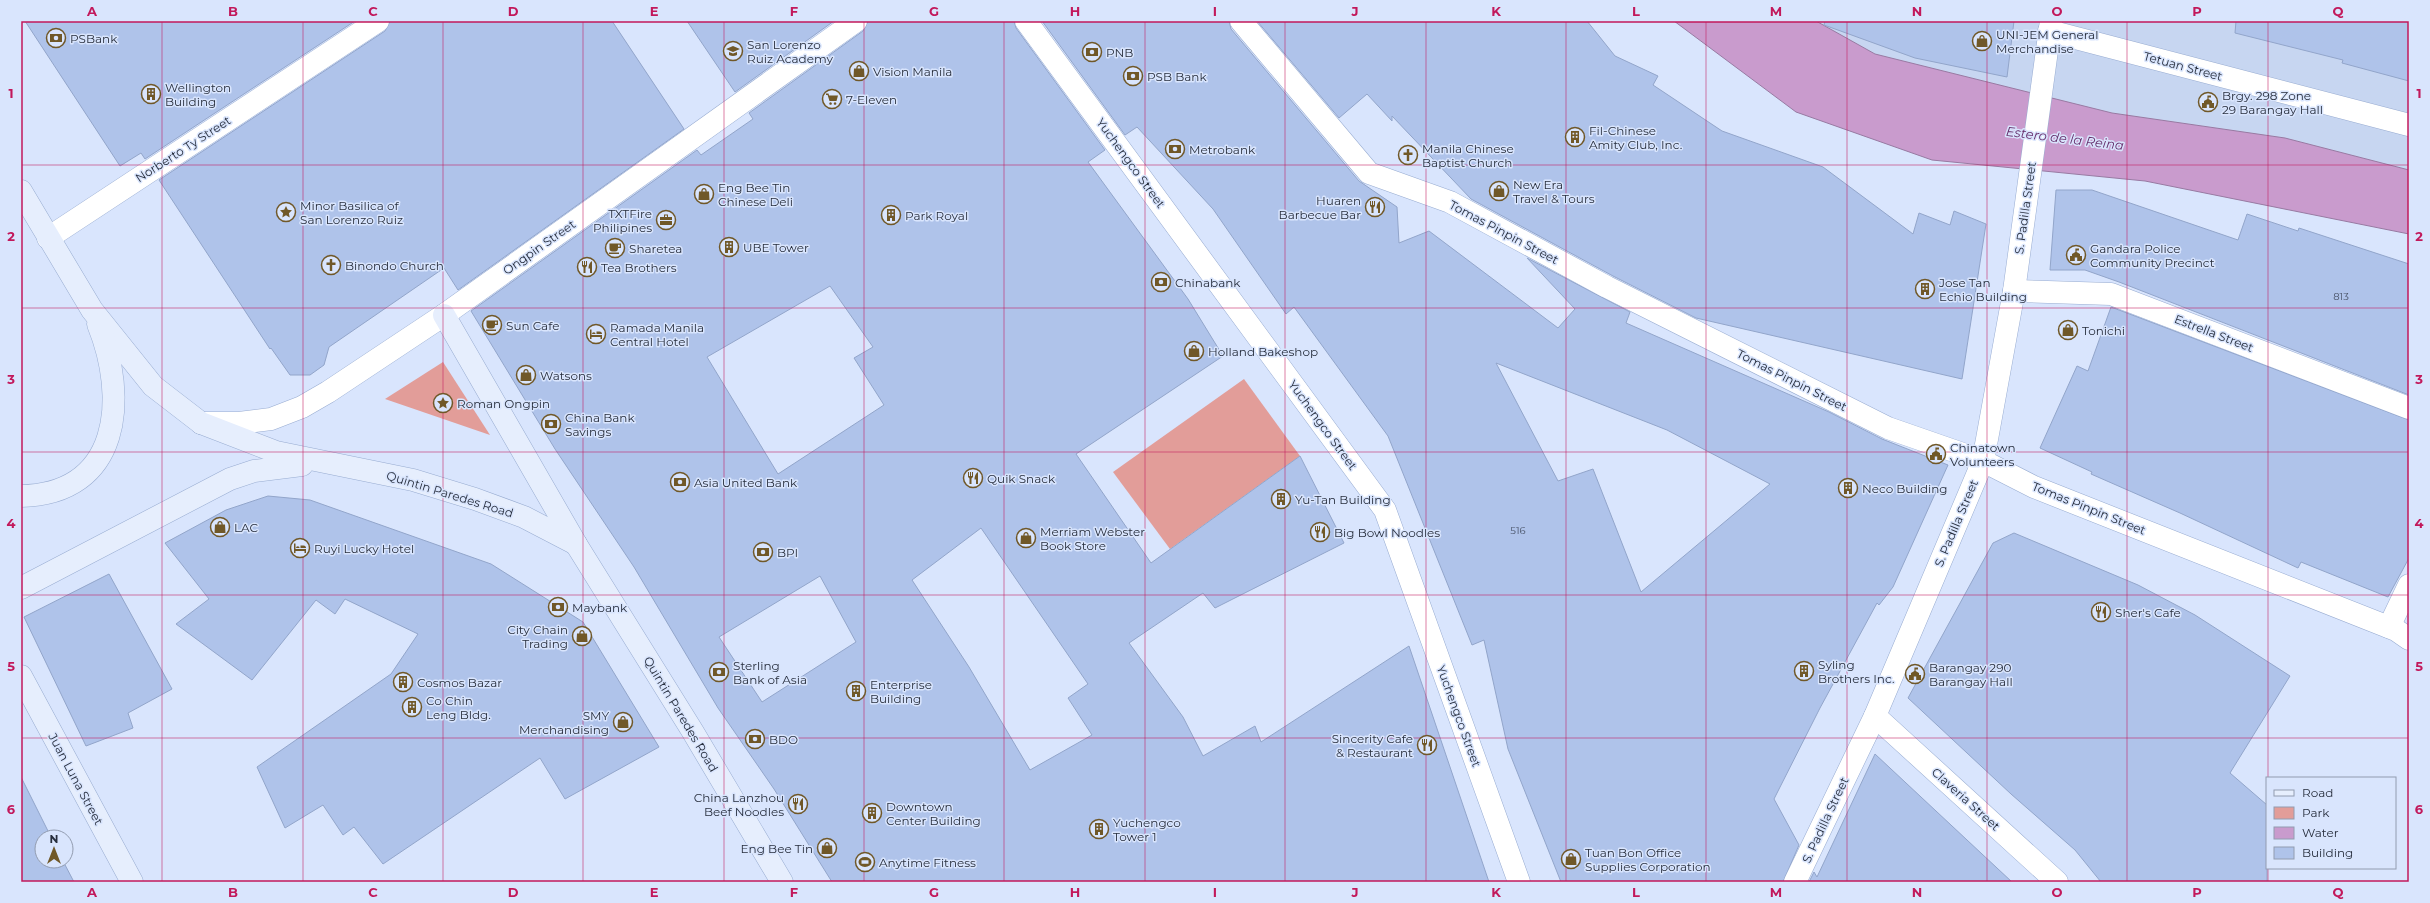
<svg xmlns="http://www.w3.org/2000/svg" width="2430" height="903" font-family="Montserrat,sans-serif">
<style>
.built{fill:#c7d6f1}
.green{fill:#e29d99}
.water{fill:#c99bcd;stroke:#987aa2}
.building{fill:#afc3ea;stroke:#92a5ca;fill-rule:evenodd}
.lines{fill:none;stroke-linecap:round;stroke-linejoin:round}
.minor-casing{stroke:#98acd1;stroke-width:23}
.secondary-casing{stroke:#98acd1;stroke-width:23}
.minor{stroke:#fff;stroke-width:22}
.secondary{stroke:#e6eefd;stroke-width:22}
.grid{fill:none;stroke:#c2185b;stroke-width:1;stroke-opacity:0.55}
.labels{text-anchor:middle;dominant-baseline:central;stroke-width:3;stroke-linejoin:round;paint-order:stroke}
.number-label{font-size:10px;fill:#495368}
.poi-label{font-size:12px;fill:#272e3d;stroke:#d9e5fd;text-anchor:start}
.street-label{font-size:12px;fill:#272e3d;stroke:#d9e5fd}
.water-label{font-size:13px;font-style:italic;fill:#652d6b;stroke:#d9e5fd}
.neatline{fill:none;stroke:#c2185b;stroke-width:1.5}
.grid-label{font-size:13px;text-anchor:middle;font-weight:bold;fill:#c2185b}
</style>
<rect width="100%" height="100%" fill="#d9e5fd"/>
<path class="built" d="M1816 21H2409V170L2285 138 2112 113 1875 54Z"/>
<g class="green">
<path d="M443 362 490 435 385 399Z"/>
<path d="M1244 379 1300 456 1170 549 1113 472Z"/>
</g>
<path class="water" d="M1674 21H1816L1875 54 2112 113 2285 138 2409 170V234L2145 181 1932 160 1796 112Z"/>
<g class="building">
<path d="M25 21H355L145 159 141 153 120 166Z"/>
<path d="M390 21H612L684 129 458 290 444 268 329 347 324 365 310 375H290L271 348 270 349 159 180 385 31Z"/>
<path d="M687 21H834L735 92Z"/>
<path d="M868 21H1014L1016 28 1105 150 1088 162 1188 299 1223 356 1076 454 1151 563 1300 456 1344 543 1215 608 1203 593 1129 643 1183 717 1203 756 1255 726 1261 742 1409 646 1489 882H832L774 789 718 708 634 567 555 449 471 311 697 150 701 155 753 119 749 113 863 31ZM830 286 873 347 854 358 884 405 778 474 707 357ZM981 528 1088 684 1068 698 1092 735 1030 770 969 667 912 580ZM820 576 856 642 762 702 719 637Z"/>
<path d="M1042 21H1229L1231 29 1359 181 1397 207 1399 243 1429 231 1558 328 1575 309 1527 258 1630 312 1626 323 1829 412 1882 439 1948 465 1893 587 1879 605 1877 603 1820 708 1774 799 1799 845 1783 882H1561L1508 749 1484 640 1472 645 1388 436 1294 307 1286 314 1213 209 1137 127 1125 135ZM1496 363 1667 430 1770 484 1641 592 1593 469 1558 481Z"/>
<path d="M1257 21H1587L1615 56 1658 76 1653 85 1722 131 1823 167 1913 234 1919 213 1950 225 1954 211 1986 224 1962 379 1696 318 1613 276 1471 199 1392 116V121L1367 94 1339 118Z"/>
<path d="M1825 21H2014L2007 77 1915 58 1824 25Z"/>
<path d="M2236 21H2409V81L2342 63 2343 60 2235 33Z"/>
<path d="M2056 190H2092L2238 240 2247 214 2298 231 2299 228 2409 264V395L2119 282 2085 270H2050Z"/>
<path d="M2111 307 2409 420V558L2388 597 2301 562 2298 568 2180 513 2091 474 2092 472 2040 448 2077 366 2088 371Z"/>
<path d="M268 496 310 500 491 564 583 622 659 747 565 799 540 758 383 864 354 827 343 835 323 805 285 828 257 767 391 674 418 634 345 599 335 614 316 600 252 680 176 624 209 599 165 543 226 510Z"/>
<path d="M2014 533 2138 585 2195 615 2290 676 2230 773 2267 805V882H2101L2075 850 2011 794 1908 698 1993 543Z"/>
<path d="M109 574 172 689 128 713 133 728 86 746 24 617Z"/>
<path d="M1875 754 1982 854 2012 882H1809L1814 872 1817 877Z"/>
<path d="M21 777 51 837H42V861H63L74 882H21Z"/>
</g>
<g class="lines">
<defs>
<g id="minor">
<path d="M1026 21 1385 510 1519 882"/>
<path d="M1241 21 1369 173 1450 202 1607 287 1888 428 1983 461 2034 487 2396 630 2409 639"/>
<path d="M2049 31 2409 125"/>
<path d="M48 238 378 21"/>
<path d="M2014 291 2111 294 2409 408"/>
<path d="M201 423H239L271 419 302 407 328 392 444 315 856 21"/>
<path d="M2389 627 2409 585"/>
<path d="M1875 716 2057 882"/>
<path d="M1795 882 1875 716 1983 461 2014 291 2051 21"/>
</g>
<g id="secondary">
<path d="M21 191 92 310 153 386 201 423 276 452 413 480 475 499 524 517 576 544"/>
<path d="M444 315 576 544 693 732 782 882"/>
<path d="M21 496C121 494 128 398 98 324"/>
<path d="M21 588 230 479 254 471 302 465"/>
<path d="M21 676 132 882"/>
</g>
</defs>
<use href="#minor" class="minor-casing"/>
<use href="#secondary" class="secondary-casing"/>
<use href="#minor" class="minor"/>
<use href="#secondary" class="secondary"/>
</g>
<path class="grid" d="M162 21V882M303 21V882M443 21V882M583 21V882M724 21V882M864 21V882M1004 21V882M1145 21V882M1285 21V882M1426 21V882M1566 21V882M1706 21V882M1847 21V882M1987 21V882M2127 21V882M2268 21V778M21 165H2409M21 308H2409M21 452H2409M21 595H2409M21 738H2409M2268 868V882"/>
<defs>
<symbol id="bank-ring" viewBox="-11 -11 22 22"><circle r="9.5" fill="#d9e5fd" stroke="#705828" stroke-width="1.5"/><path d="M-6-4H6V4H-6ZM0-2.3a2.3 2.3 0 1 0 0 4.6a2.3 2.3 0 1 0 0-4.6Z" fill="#705828"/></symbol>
<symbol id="shop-ring" viewBox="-11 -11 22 22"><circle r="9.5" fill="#d9e5fd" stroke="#705828" stroke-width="1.5"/><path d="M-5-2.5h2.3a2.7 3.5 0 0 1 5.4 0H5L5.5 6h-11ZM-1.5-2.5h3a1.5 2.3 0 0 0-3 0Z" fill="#705828"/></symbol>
<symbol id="school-ring" viewBox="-11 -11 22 22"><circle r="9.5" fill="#d9e5fd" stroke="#705828" stroke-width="1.5"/><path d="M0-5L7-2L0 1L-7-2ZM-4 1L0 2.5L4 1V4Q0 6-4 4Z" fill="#705828"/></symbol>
<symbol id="building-ring" viewBox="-11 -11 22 22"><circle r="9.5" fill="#d9e5fd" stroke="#705828" stroke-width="1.5"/><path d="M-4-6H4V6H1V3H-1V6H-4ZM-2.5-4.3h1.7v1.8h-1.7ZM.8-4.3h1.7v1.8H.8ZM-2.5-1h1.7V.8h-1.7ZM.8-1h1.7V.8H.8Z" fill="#705828"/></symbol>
<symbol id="supermarket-ring" viewBox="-11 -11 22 22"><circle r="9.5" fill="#d9e5fd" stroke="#705828" stroke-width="1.5"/><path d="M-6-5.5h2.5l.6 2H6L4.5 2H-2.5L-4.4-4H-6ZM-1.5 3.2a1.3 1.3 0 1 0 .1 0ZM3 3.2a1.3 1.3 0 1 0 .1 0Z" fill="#705828"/></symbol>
<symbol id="civic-ring" viewBox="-11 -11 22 22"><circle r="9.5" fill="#d9e5fd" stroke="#705828" stroke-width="1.5"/><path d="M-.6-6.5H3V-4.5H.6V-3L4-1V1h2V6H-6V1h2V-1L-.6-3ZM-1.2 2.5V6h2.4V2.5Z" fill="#705828"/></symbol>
<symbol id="church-ring" viewBox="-11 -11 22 22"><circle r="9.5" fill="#d9e5fd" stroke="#705828" stroke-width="1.5"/><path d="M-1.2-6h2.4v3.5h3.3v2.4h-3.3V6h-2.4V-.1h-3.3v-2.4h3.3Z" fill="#705828"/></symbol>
<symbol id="restaurant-ring" viewBox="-11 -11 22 22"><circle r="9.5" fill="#d9e5fd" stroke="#705828" stroke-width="1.5"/><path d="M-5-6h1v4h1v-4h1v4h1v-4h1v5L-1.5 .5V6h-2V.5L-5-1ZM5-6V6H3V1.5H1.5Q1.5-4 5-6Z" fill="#705828"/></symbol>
<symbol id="sight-ring" viewBox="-11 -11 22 22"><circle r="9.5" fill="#d9e5fd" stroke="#705828" stroke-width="1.5"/><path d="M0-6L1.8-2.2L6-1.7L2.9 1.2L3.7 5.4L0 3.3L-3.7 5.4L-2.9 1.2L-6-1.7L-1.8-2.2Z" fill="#705828"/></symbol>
<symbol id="office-ring" viewBox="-11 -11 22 22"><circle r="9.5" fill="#d9e5fd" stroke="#705828" stroke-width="1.5"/><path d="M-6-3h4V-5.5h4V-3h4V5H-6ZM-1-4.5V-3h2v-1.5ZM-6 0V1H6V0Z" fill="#705828"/></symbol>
<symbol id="cafe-ring" viewBox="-11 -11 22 22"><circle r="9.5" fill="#d9e5fd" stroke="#705828" stroke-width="1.5"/><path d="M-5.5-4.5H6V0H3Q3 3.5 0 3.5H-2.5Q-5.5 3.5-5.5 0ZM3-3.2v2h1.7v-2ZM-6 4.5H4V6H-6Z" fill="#705828"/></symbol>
<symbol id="hotel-ring" viewBox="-11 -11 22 22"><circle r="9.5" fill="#d9e5fd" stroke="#705828" stroke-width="1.5"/><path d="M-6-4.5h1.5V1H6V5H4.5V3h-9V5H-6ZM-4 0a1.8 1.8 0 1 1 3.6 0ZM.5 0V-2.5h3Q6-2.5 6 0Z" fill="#705828"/></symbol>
<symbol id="stadium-ring" viewBox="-11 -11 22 22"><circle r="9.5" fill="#d9e5fd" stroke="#705828" stroke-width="1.5"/><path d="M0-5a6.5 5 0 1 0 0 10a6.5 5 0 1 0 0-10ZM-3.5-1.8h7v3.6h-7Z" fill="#705828"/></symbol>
</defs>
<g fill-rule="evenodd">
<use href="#bank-ring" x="45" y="27" width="22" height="22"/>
<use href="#shop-ring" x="1971" y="30" width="22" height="22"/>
<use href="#school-ring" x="722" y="40" width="22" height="22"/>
<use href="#bank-ring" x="1081" y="41" width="22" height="22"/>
<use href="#shop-ring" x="848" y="60" width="22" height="22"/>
<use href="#bank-ring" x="1122" y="65" width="22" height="22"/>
<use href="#building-ring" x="140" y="83" width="22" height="22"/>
<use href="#supermarket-ring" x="821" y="88" width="22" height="22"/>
<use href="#civic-ring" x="2197" y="91" width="22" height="22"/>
<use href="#building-ring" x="1564" y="126" width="22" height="22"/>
<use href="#bank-ring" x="1164" y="138" width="22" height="22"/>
<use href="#church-ring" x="1397" y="144" width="22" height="22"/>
<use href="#shop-ring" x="1488" y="180" width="22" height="22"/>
<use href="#shop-ring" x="693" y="183" width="22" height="22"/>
<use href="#restaurant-ring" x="1364" y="196" width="22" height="22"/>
<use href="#sight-ring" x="275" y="201" width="22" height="22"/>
<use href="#building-ring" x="880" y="204" width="22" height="22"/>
<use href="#office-ring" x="655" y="209" width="22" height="22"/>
<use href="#building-ring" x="718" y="236" width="22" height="22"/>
<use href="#cafe-ring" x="604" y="237" width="22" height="22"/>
<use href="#civic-ring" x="2065" y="244" width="22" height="22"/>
<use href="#church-ring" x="320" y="254" width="22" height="22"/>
<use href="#restaurant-ring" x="576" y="256" width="22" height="22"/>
<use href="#bank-ring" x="1150" y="271" width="22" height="22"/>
<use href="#building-ring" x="1914" y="278" width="22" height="22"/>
<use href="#cafe-ring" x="481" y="314" width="22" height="22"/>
<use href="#shop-ring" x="2057" y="319" width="22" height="22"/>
<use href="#hotel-ring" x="585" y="323" width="22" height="22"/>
<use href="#shop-ring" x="1183" y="340" width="22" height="22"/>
<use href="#shop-ring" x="515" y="364" width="22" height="22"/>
<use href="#sight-ring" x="432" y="392" width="22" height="22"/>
<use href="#bank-ring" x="540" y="413" width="22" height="22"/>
<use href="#civic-ring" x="1925" y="443" width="22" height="22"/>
<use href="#restaurant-ring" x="962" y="467" width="22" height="22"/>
<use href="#bank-ring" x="669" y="471" width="22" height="22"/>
<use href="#building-ring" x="1837" y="477" width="22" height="22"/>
<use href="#building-ring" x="1270" y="488" width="22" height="22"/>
<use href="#shop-ring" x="209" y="516" width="22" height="22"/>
<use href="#restaurant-ring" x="1309" y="521" width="22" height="22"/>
<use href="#shop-ring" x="1015" y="527" width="22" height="22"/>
<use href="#hotel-ring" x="289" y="537" width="22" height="22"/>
<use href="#bank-ring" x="752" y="541" width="22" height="22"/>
<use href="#bank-ring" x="547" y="596" width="22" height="22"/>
<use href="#restaurant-ring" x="2090" y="601" width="22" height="22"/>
<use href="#shop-ring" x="571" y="625" width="22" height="22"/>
<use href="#building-ring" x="1793" y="660" width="22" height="22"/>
<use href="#bank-ring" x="708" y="661" width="22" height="22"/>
<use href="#civic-ring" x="1904" y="663" width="22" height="22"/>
<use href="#building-ring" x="392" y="671" width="22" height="22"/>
<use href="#building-ring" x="845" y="680" width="22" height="22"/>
<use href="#building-ring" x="401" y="696" width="22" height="22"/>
<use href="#shop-ring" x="612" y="711" width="22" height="22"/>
<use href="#bank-ring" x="744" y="728" width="22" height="22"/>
<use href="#restaurant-ring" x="1416" y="734" width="22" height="22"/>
<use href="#restaurant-ring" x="787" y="793" width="22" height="22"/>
<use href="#building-ring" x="861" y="802" width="22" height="22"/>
<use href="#building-ring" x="1088" y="818" width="22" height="22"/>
<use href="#shop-ring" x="816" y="837" width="22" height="22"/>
<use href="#shop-ring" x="1560" y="848" width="22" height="22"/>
<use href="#stadium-ring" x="854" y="851" width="22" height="22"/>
</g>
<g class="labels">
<g class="number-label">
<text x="2341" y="296">813</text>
<text x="1518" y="530">516</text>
</g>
<g class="poi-label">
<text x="1996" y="34">UNI-JEM General<tspan x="1996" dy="14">Merchandise</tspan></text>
<text x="70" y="38">PSBank</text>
<text x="747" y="44">San Lorenzo<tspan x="747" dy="14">Ruiz Academy</tspan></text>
<text x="1106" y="52">PNB</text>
<text x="873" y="71">Vision Manila</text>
<text x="1147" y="76">PSB Bank</text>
<text x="165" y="87">Wellington<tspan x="165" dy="14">Building</tspan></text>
<text x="2222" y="95">Brgy. 298 Zone<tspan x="2222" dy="14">29 Barangay Hall</tspan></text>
<text x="846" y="99">7-Eleven</text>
<text x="1589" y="130">Fil-Chinese<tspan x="1589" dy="14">Amity Club, Inc.</tspan></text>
<text x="1422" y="148">Manila Chinese<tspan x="1422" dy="14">Baptist Church</tspan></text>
<text x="1189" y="149">Metrobank</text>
<text x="1513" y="184">New Era<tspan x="1513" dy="14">Travel &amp; Tours</tspan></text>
<text x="718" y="187">Eng Bee Tin<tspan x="718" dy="14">Chinese Deli</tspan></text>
<text x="1361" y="200" text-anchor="end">Huaren<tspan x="1361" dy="14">Barbecue Bar</tspan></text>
<text x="300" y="205">Minor Basilica of<tspan x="300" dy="14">San Lorenzo Ruiz</tspan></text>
<text x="652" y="213" text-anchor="end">TXTFire<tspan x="652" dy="14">Philipines</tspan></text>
<text x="905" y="215">Park Royal</text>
<text x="743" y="247">UBE Tower</text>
<text x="629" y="248">Sharetea</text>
<text x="2090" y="248">Gandara Police<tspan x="2090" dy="14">Community Precinct</tspan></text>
<text x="345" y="265">Binondo Church</text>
<text x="601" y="267">Tea Brothers</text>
<text x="1175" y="282">Chinabank</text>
<text x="1939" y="282">Jose Tan<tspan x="1939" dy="14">Echio Building</tspan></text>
<text x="506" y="325">Sun Cafe</text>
<text x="610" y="327">Ramada Manila<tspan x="610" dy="14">Central Hotel</tspan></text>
<text x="2082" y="330">Tonichi</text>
<text x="1208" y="351">Holland Bakeshop</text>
<text x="540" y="375">Watsons</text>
<text x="457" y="403">Roman Ongpin</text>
<text x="565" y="417">China Bank<tspan x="565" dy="14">Savings</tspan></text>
<text x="1950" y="447">Chinatown<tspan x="1950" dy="14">Volunteers</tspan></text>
<text x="987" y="478">Quik Snack</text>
<text x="694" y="482">Asia United Bank</text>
<text x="1862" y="488">Neco Building</text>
<text x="1295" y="499">Yu-Tan Building</text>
<text x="234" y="527">LAC</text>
<text x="1040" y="531">Merriam Webster<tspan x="1040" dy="14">Book Store</tspan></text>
<text x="1334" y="532">Big Bowl Noodles</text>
<text x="314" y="548">Ruyi Lucky Hotel</text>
<text x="777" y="552">BPI</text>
<text x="572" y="607">Maybank</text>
<text x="2115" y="612">Sher's Cafe</text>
<text x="568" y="629" text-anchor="end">City Chain<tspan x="568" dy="14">Trading</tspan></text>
<text x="1818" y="664">Syling<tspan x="1818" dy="14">Brothers Inc.</tspan></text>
<text x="733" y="665">Sterling<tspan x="733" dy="14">Bank of Asia</tspan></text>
<text x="1929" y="667">Barangay 290<tspan x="1929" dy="14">Barangay Hall</tspan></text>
<text x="417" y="682">Cosmos Bazar</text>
<text x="870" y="684">Enterprise<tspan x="870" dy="14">Building</tspan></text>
<text x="426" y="700">Co Chin<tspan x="426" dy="14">Leng Bldg.</tspan></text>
<text x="609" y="715" text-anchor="end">SMY<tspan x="609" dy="14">Merchandising</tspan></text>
<text x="1413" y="738" text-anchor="end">Sincerity Cafe<tspan x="1413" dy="14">&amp; Restaurant</tspan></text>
<text x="769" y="739">BDO</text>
<text x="784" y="797" text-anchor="end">China Lanzhou<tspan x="784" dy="14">Beef Noodles</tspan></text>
<text x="886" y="806">Downtown<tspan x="886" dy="14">Center Building</tspan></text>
<text x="1113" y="822">Yuchengco<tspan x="1113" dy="14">Tower 1</tspan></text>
<text x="813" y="848" text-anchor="end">Eng Bee Tin</text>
<text x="1585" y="852">Tuan Bon Office<tspan x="1585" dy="14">Supplies Corporation</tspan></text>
<text x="879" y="862">Anytime Fitness</text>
</g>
<g class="street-label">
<text transform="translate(2183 66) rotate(15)">Tetuan Street</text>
<text transform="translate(183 149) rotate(-33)">Norberto Ty Street</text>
<text transform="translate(1131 163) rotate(54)">Yuchengco Street</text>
<text transform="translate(2025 208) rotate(-82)">S. Padilla Street</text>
<text transform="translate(1504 232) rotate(28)">Tomas Pinpin Street</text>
<text transform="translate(539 247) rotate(-35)">Ongpin Street</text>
<text transform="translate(2214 333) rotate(21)">Estrella Street</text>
<text transform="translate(1792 380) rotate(27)">Tomas Pinpin Street</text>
<text transform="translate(1323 425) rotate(54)">Yuchengco Street</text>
<text transform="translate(450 494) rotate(17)">Quintin Paredes Road</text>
<text transform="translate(2089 508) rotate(22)">Tomas Pinpin Street</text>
<text transform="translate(1956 523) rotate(-67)">S. Padilla Street</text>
<text transform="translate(681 714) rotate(59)">Quintin Paredes Road</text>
<text transform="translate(1459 716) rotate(70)">Yuchengco Street</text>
<text transform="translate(76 779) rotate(62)">Juan Luna Street</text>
<text transform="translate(1966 799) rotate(42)">Claveria Street</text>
<text transform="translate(1825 820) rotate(-65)">S. Padilla Street</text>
</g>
<g class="water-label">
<text transform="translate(2065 138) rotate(7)">Estero de la Reina</text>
</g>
</g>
<rect width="2430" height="903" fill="none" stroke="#d9e5fd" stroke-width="44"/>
<rect x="2266" y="777" width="130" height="92" fill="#d9e5fd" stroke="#929cb0"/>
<rect x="2274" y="790" width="20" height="6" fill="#e6eefd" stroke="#929cb0"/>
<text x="2302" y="797" font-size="12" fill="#272e3d">Road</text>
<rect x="2274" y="807" width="20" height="12" fill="#e29d99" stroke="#929cb0"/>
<text x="2302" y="817" font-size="12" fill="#272e3d">Park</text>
<rect x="2274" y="827" width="20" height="12" fill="#c99bcd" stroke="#929cb0"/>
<text x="2302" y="837" font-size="12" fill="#272e3d">Water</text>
<rect x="2274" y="847" width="20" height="12" fill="#afc3ea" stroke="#929cb0"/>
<text x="2302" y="857" font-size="12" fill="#272e3d">Building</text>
<g transform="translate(54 849)"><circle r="19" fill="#d9e5fd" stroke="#929cb0"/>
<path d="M0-3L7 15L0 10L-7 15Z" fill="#705828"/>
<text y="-6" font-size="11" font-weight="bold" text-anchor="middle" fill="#272e3d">N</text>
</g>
<rect x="22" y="22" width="2386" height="859" class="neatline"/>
<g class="grid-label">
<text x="92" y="16">A</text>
<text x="233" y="16">B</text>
<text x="373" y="16">C</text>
<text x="513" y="16">D</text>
<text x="654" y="16">E</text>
<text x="794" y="16">F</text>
<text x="934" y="16">G</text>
<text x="1075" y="16">H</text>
<text x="1215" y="16">I</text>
<text x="1355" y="16">J</text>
<text x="1496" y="16">K</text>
<text x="1636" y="16">L</text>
<text x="1776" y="16">M</text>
<text x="1917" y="16">N</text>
<text x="2057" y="16">O</text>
<text x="2197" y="16">P</text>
<text x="2338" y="16">Q</text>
<text x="11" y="98">1</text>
<text x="2419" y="98">1</text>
<text x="11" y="241">2</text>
<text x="2419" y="241">2</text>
<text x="11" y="384">3</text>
<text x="2419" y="384">3</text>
<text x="11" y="528">4</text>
<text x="2419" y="528">4</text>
<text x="11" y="671">5</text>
<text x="2419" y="671">5</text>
<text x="11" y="814">6</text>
<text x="2419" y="814">6</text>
<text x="92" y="897">A</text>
<text x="233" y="897">B</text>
<text x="373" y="897">C</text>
<text x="513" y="897">D</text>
<text x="654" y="897">E</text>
<text x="794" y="897">F</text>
<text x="934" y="897">G</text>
<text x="1075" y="897">H</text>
<text x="1215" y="897">I</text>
<text x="1355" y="897">J</text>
<text x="1496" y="897">K</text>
<text x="1636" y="897">L</text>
<text x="1776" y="897">M</text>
<text x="1917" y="897">N</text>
<text x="2057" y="897">O</text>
<text x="2197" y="897">P</text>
<text x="2338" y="897">Q</text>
</g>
</svg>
